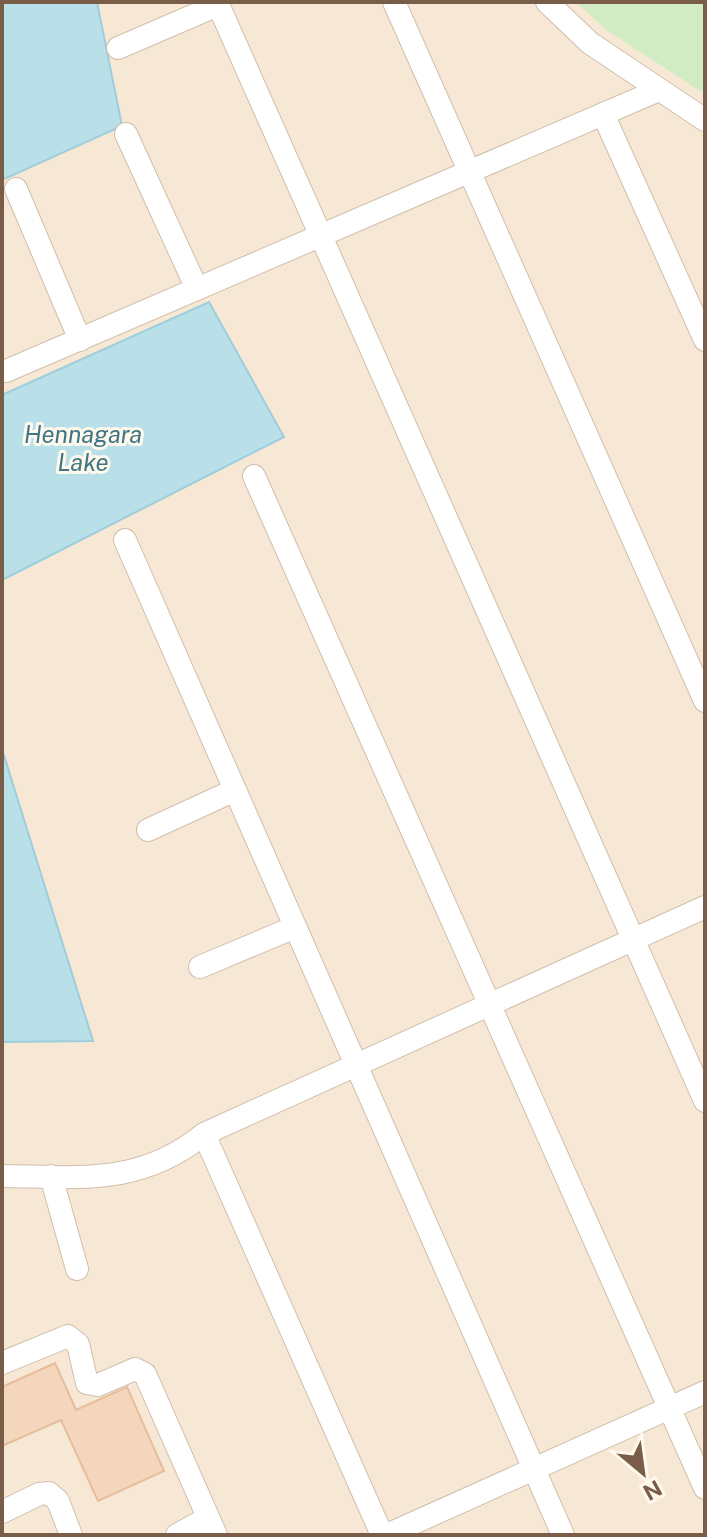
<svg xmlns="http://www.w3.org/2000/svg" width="707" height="1537" font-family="'Public Sans',sans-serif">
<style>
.residential{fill:#f6e8d4}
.green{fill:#d1ecc3}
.water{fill:#b9dfe9;stroke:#9ecedb;stroke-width:2}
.building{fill:#f4d6bc;stroke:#e8bd9b;stroke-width:2}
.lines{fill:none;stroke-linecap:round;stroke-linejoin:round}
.minor-casing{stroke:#d0beab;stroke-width:24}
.minor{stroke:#fff;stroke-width:22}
.labels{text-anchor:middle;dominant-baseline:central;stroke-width:6;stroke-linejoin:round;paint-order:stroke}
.water-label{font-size:24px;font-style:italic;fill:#3e7686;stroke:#fff9ed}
</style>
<rect width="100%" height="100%" fill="#fdf6e6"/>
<path class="residential" d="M97 2H705V1535H2V1042L93 1041 2 749V580L283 437 209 302 2 395V180L122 126Z"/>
<path class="green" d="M576 2H705V94L608 31Z"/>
<g class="water">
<path d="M2 2H97L122 126 2 180Z"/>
<path d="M209 302 284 437 2 580V395Z"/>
<path d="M2 749 93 1041 2 1042Z"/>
</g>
<path class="building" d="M55 1363 76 1410 127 1387 164 1471 98 1501 61 1420 2 1446V1387Z"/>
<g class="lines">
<defs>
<g id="minor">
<path d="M217 2 705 1101"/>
<path d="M394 2 705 701"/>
<path d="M547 2 590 43 705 120"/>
<path d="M118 48 218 5"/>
<path d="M603 114 705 340"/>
<path d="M126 134 197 289"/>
<path d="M16 189 80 340"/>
<path d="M6 371 659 90"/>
<path d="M254 476 705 1488"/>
<path d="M125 540 563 1535"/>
<path d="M148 830 235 790"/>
<path d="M200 967 295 927"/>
<path d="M2 1176C79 1177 140 1186 204 1134"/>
<path d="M51 1176 77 1269"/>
<path d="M2 1363 68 1336 78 1344 87 1383 98 1385 135 1369 145 1374 216 1535"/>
<path d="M2 1512 39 1494 49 1493 58 1501 71 1535"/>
<path d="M177 1535 208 1518"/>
<path d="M382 1535 204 1134 705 907"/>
<path d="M387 1535 705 1392"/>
</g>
</defs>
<use href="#minor" class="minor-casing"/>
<use href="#minor" class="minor"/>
</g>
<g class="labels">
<g class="water-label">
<text x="83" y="434">Hennagara<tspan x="83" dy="28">Lake</tspan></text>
</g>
</g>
<rect width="707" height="1537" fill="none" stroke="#795d49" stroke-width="8"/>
<g transform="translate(643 1473) rotate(151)" stroke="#fff9ed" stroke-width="6" paint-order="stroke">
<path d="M0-6L14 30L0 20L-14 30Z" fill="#795d49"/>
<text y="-12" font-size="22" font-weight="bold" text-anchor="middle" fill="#795d49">N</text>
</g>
</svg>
